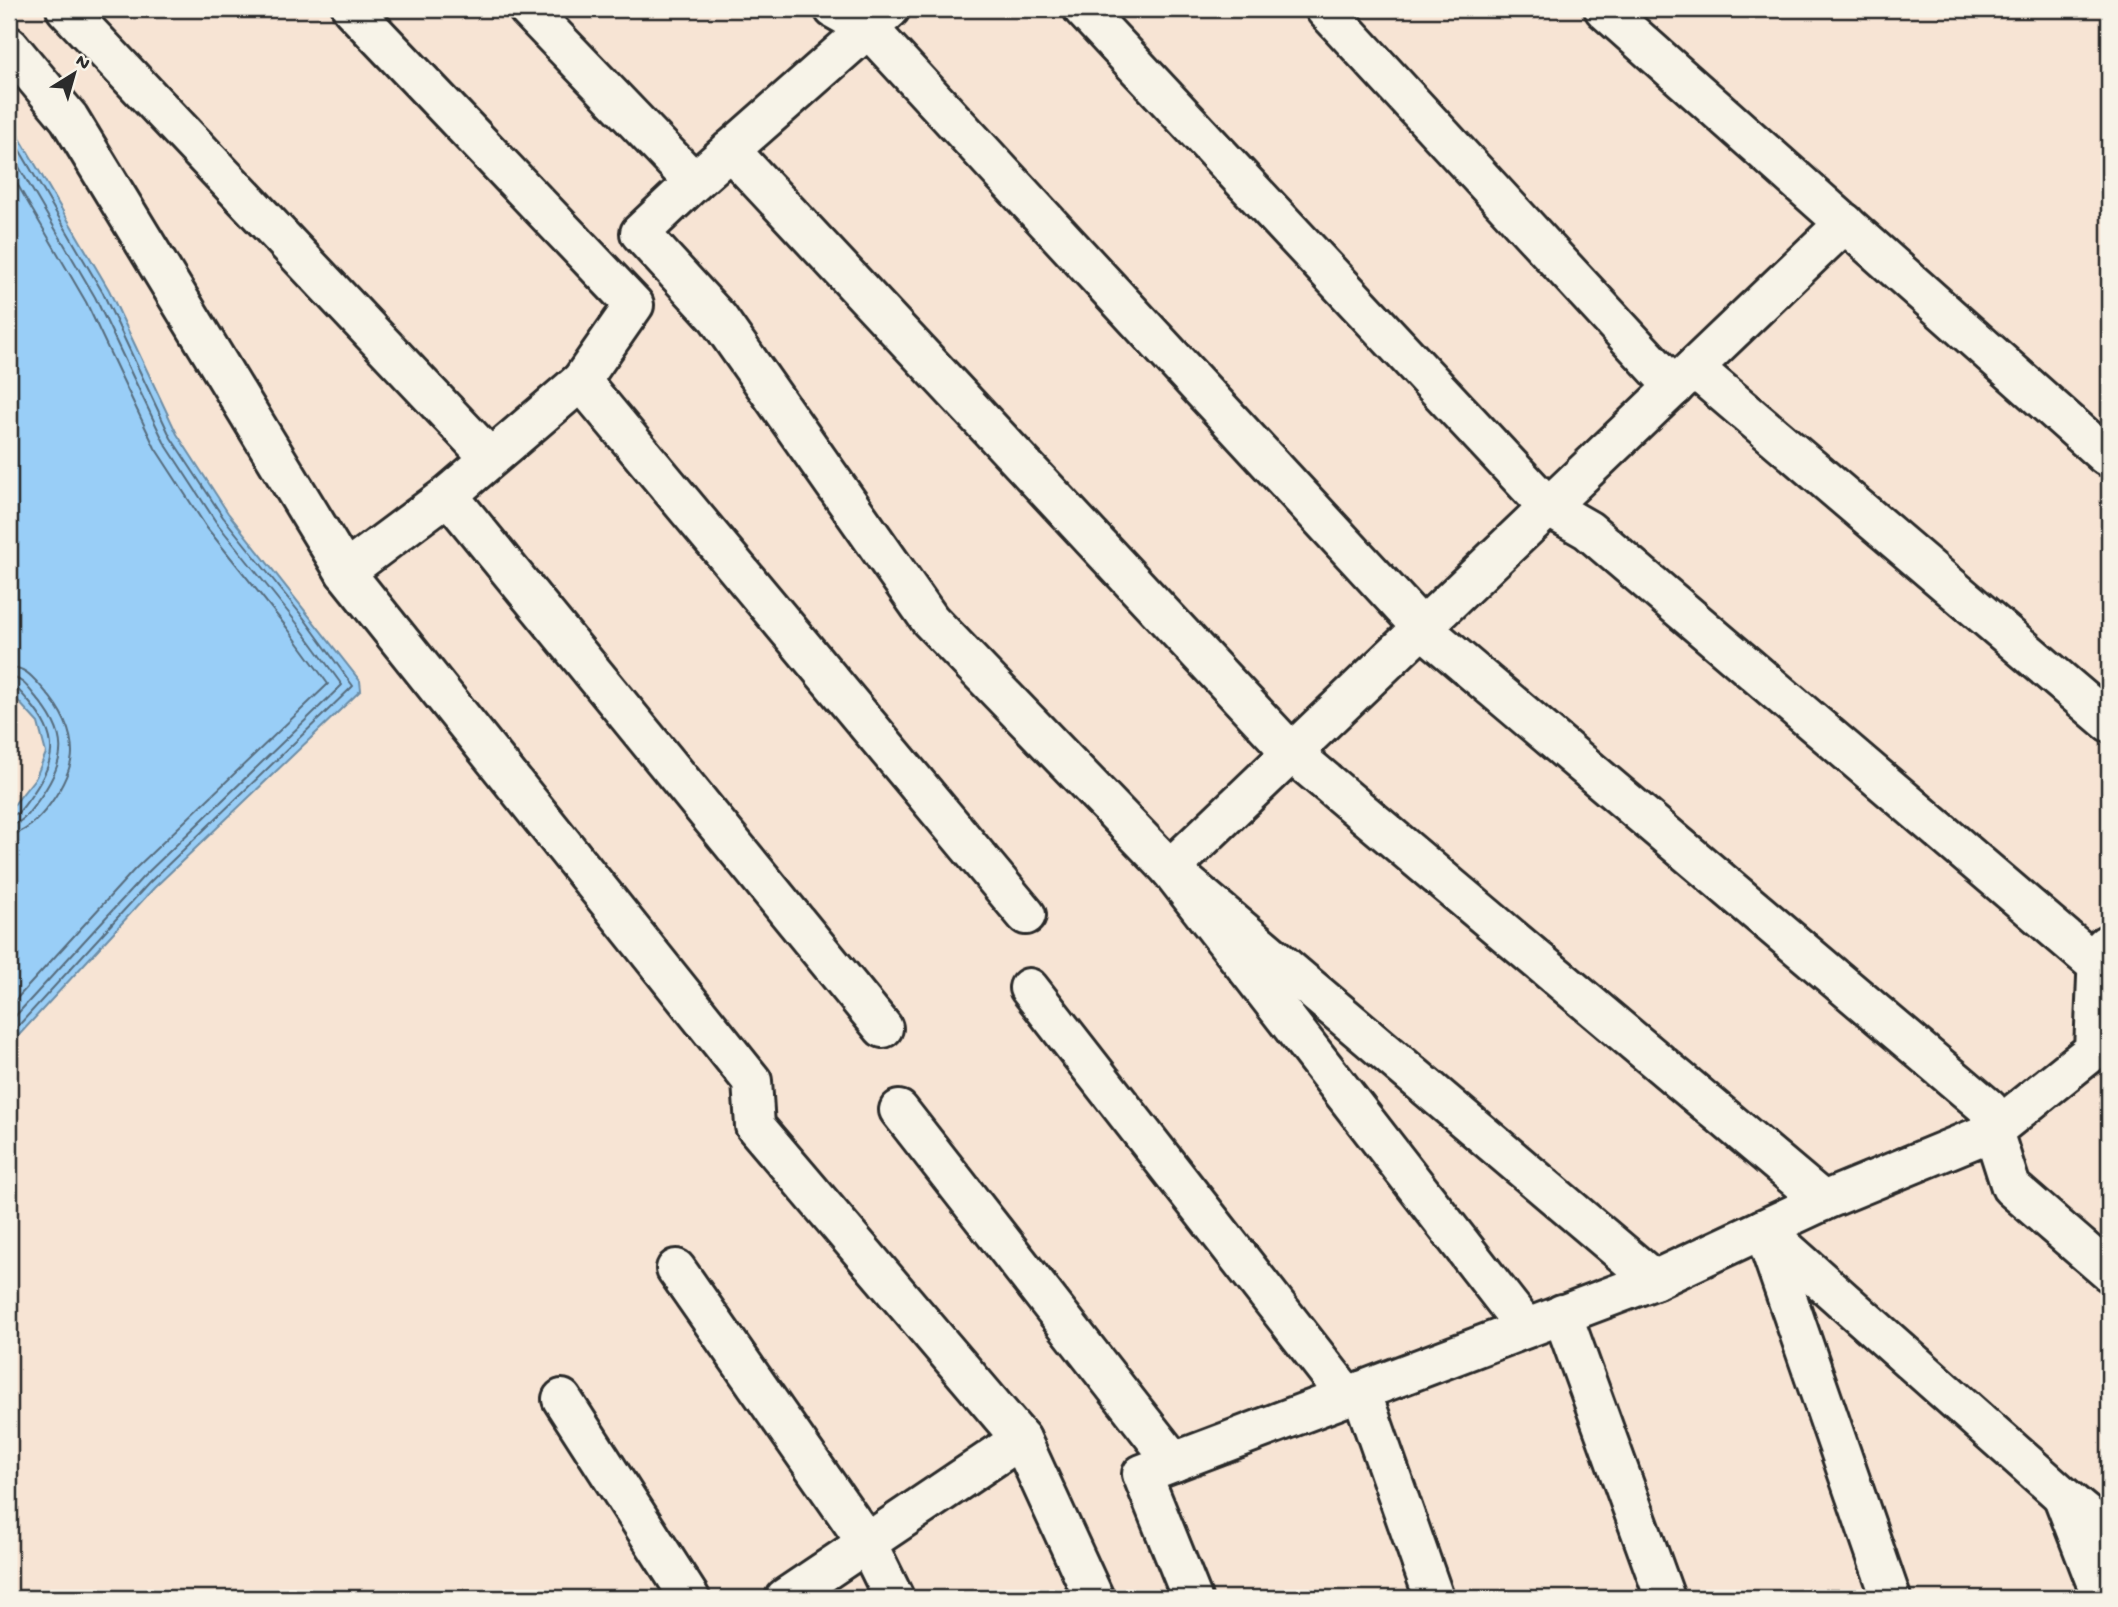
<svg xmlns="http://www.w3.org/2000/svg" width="2118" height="1607" font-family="'Gochi Hand',sans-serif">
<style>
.water{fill:#99cef7;stroke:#6d8da5;stroke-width:2}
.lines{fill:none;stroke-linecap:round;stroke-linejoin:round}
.shore{stroke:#576c7d;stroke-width:2}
.minor-casing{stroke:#2b2b2b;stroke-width:44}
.minor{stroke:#f7f3e8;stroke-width:38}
</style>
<rect width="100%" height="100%" fill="#f7e4d4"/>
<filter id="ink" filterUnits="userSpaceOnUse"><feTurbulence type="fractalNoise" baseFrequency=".0143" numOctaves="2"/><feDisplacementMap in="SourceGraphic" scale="14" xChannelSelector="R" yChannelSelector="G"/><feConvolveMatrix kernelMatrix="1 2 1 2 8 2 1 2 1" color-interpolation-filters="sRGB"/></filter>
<g filter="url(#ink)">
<path class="water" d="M11 123 109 290 177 434 228 513 360 681 361 690 154 888 9 1046V811L36 777 46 753 38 723 9 691V124Z"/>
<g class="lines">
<g class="shore">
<path d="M9 132 103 293 171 438 223 517 303 617 353 686 149 883 9 1036"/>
<path d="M9 150 95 297 164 442 216 522 296 622 342 685 143 877 9 1023"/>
<path d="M9 170 86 302 155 448 207 528 288 629 328 684 135 869 9 1007"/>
<path d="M9 667C26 667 33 678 44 690 59 707 72 728 72 753 72 779 36 834 9 835"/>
<path d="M9 677C21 678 27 686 34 695 69 734 68 760 37 802 29 812 23 824 9 825"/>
<path d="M9 686C18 687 23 695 29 702 61 739 56 762 29 799 23 807 19 815 9 816"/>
</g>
<defs>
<g id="minor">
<path d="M66 9 490 458"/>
<path d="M528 9 694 182 890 9"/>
<path d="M834 9 868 28 1422 628 1988 1108 1993 1131 1823 1201 1654 1280 1142 1474 1192 1598"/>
<path d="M1083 9 1548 507 1588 530 2098 966"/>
<path d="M1325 9 1674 387"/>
<path d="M1604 9 2106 456"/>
<path d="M9 46 69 118 345 572 752 1081 755 1126 1021 1439 1094 1598"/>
<path d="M730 150 1292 753 1823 1201"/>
<path d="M694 182 640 233 718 318 930 620 1170 869 1654 1280"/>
<path d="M1694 368 2109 722"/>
<path d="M581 381 1026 915"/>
<path d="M448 495 883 1028"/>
<path d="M345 572 448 495 581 381 634 305 352 9"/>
<path d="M2106 945 2098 953 2094 1050 1993 1131 2011 1187 2109 1272"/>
<path d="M1029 988 1347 1396"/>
<path d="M899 1110 1174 1462"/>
<path d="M1763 1229 2062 1495 2109 1534"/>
<path d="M1764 1231 1891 1598"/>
<path d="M676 1269 867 1543 894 1598"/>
<path d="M1562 1314 1665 1598"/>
<path d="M1526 1328 1170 869 1845 223"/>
<path d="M1361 1391 1434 1598"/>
<path d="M562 1399 690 1598"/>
<path d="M2063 1497 2102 1598"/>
<path d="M785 1598 1021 1439"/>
</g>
</defs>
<use href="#minor" class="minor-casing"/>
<use href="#minor" class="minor"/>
</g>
</g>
<rect width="2118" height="1607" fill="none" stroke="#f7f3e8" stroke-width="35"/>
<rect x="18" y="18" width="2083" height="1572" fill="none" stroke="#2b2b2b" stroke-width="2.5" filter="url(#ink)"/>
<g transform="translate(74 74) rotate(37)" stroke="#f7f3e8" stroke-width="5" paint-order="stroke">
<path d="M0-5L12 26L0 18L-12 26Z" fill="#2b2b2b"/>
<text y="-10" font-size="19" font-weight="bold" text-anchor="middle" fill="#2b2b2b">N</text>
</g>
</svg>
